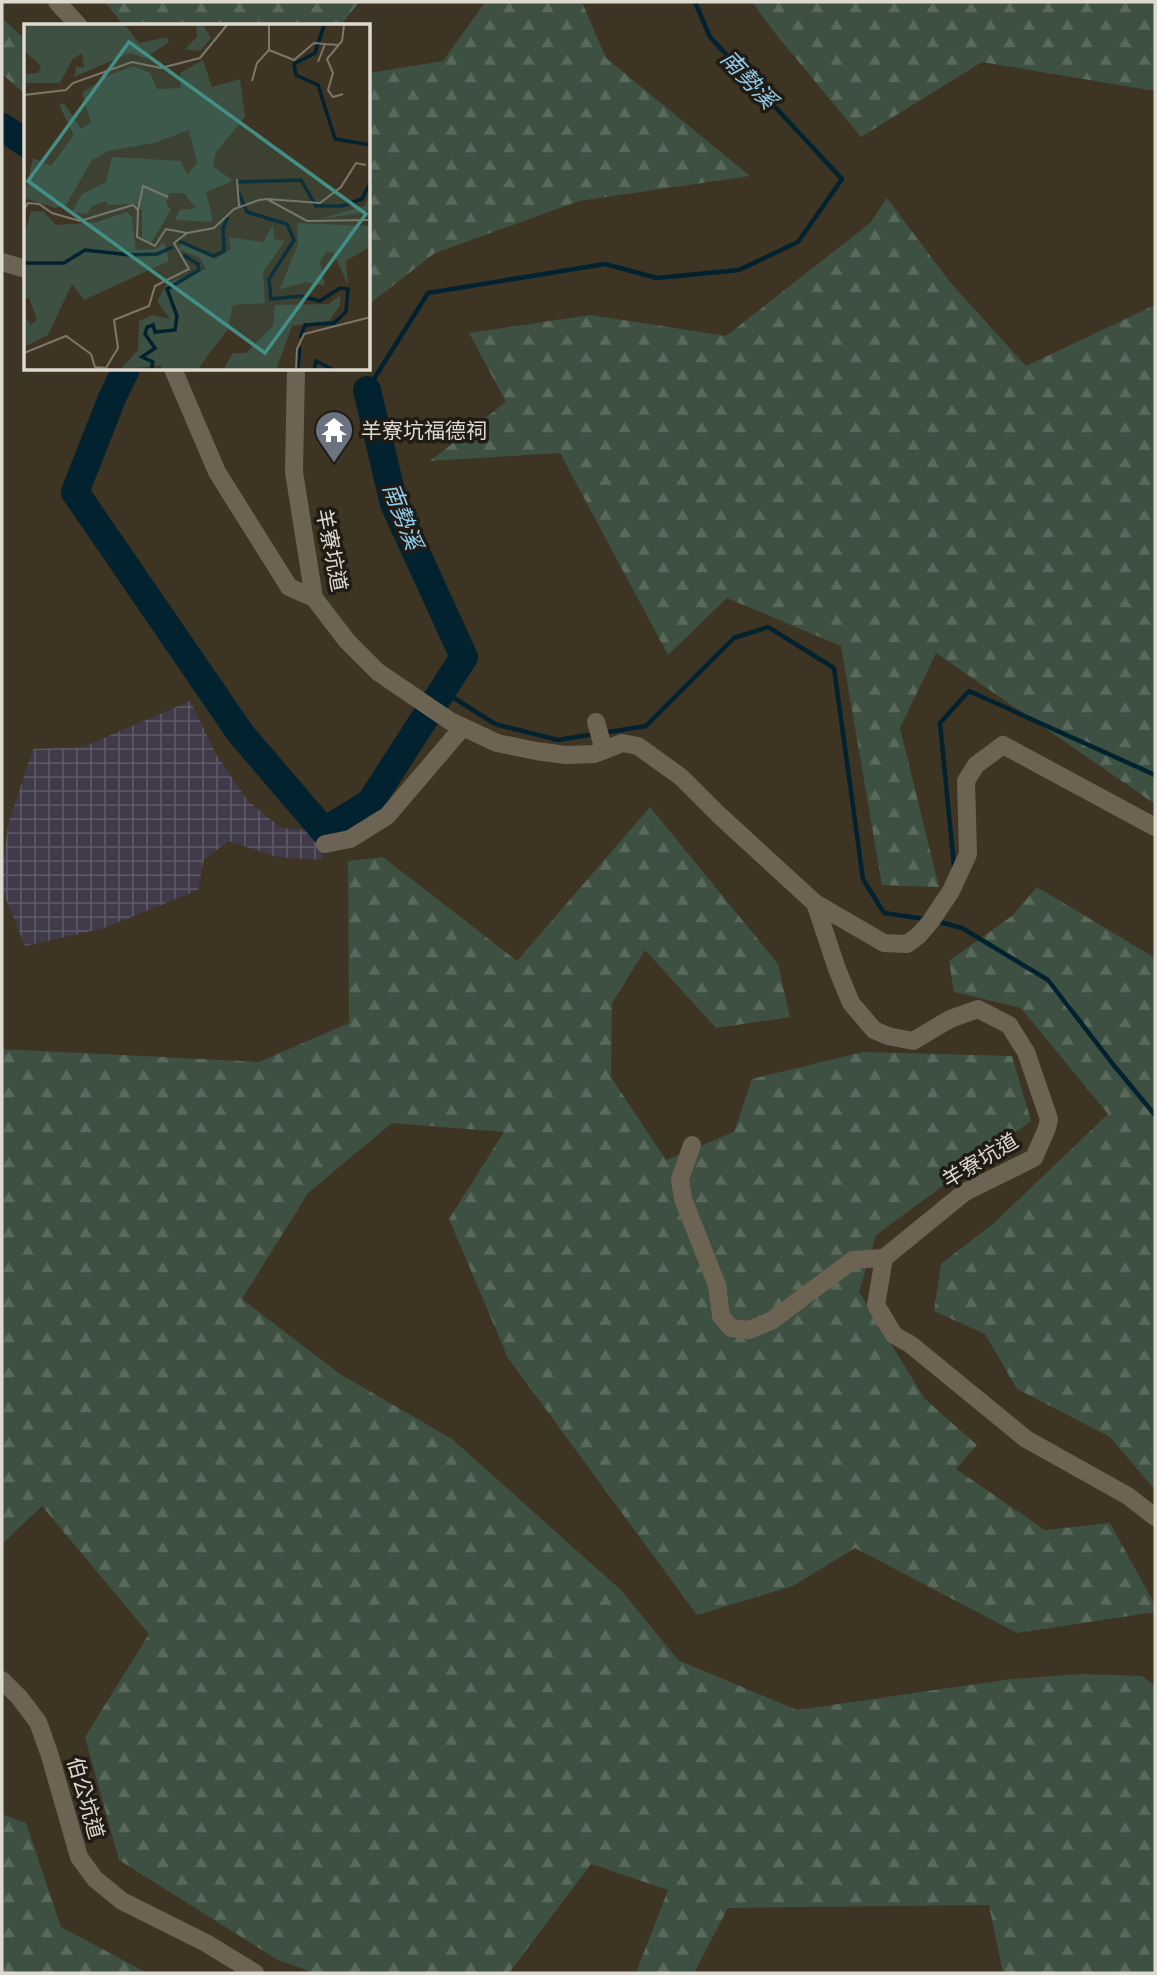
<svg xmlns="http://www.w3.org/2000/svg" width="1157" height="1975" font-family="'Public Sans','Noto Sans TC',sans-serif">
<style>
.industrial{fill:url(#industrial-grid)}
.forest{fill:url(#forest-firs)}
.lines{fill:none;stroke-linecap:round;stroke-linejoin:round}
.stream{stroke:#022230;stroke-width:4.5}
.river{stroke:#022230;stroke-width:28}
.minor{stroke:#6d6352;stroke-width:18}
.labels{text-anchor:middle;dominant-baseline:central;stroke-width:7;stroke-linejoin:round;paint-order:stroke}
.poi-label{font-size:21px;fill:#dfdad0;stroke:#201c15;text-anchor:start}
.street-label{font-size:21px;fill:#dfdad0;stroke:#201c15}
.water-label{font-size:23px;font-style:italic;fill:#91cded;stroke:#201c15}
.inset-river{fill:none;stroke:#022230;stroke-width:3.5}
.inset-road{fill:none;stroke:#7e7669;stroke-width:2}
.view{fill:#438f86;fill-opacity:0.15;stroke:#438f86;stroke-width:3.5}
.inset-edge{fill:none;stroke:#dfdad0;stroke-width:3.5}
</style>
<defs>
<pattern id="industrial-grid" width="8" height="8" patternUnits="userSpaceOnUse" patternTransform="scale(1.75)"><rect width="8" height="8" fill="#403a4a"/><path d="M0 4h8M4 0v8" fill="none" stroke="#5b5663"/></pattern>
<pattern id="forest-firs" width="22" height="20" patternUnits="userSpaceOnUse" patternTransform="scale(1.75)"><rect width="22" height="20" fill="#3d5042"/><path d="M5 1l3.5 6h-7zM16 11l3.5 6h-7z" fill="#59695c"/></pattern>
</defs>
<rect width="100%" height="100%" fill="#3d3424"/>
<path class="industrial" d="M190 701 217 756 248 801 281 828 318 831 323 860 277 857 229 841 204 859 198 890 104 928 25 946 2 890V875L8 825 33 749 83 747Z"/>
<g class="forest">
<path d="M105 2H359L340 26H124Z"/>
<path d="M485 2H582L606 58 750 176 579 201 435 253 369 304V73L443 61Z"/>
<path d="M752 2H1155V91L982 62 861 137 775 33Z"/>
<path d="M2 18 26 40V95L2 74Z"/>
<path d="M887 198 949 281 1026 366 1155 305V804L936 653 900 728 939 887 882 885 841 646 727 598 668 655 560 453 430 461 506 402 469 333 590 315 726 336 870 223Z"/>
<path d="M650 807 778 964 790 1017 716 1028 645 950 612 1003 611 1077 666 1160 734 1132 752 1079 863 1052 1012 1056 1031 1121 876 1235 859 1292 925 1399 977 1445 956 1469 1045 1530 1110 1523 1155 1605V1612L1017 1633 855 1548 793 1586 697 1615 508 1358 449 1219 504 1132 392 1123 308 1193 242 1299 340 1374 452 1439 622 1591 678 1660 797 1710 1011 1679 1082 1674 1142 1676 1155 1686V1973H1003L989 1905 728 1908 694 1973H636L668 1890 591 1864 509 1973H315L278 1960 119 1860 85 1737 149 1634 42 1506 2 1544V1049L259 1062 349 1023 348 861 383 857 517 961Z"/>
<path d="M1037 887 1155 958V1490L1110 1437 1017 1389 985 1334 934 1311 941 1264 994 1223 1108 1114 1021 1008 954 992 949 961 1012 916Z"/>
<path d="M2 1814 26 1823 61 1927 147 1973H2Z"/>
</g>
<g class="lines">
<g class="stream">
<path d="M367 390 428 293 605 264 657 278 739 270 798 242 842 179 710 37 695 2"/>
<path d="M443 691 495 724 558 740 594 734"/>
<path d="M603 733 646 726 734 638 768 627 834 668 863 879 884 913 925 919"/>
<path d="M954 866 940 723 969 691 1155 775"/>
<path d="M936 921 962 928 1048 980 1112 1063 1155 1115"/>
</g>
<g class="river">
<path d="M2 127 26 143"/>
<path d="M126 369 112 398 75 492 241 734 324 831 370 803 464 657 394 504 367 390"/>
</g>
<g class="minor">
<path d="M57 2 79 26"/>
<path d="M2 262 26 269"/>
<path d="M173 369 217 472 289 587 314 598"/>
<path d="M296 369 294 472 314 598 347 641 378 672 450 721 497 743 536 751 566 755 594 754 622 743 638 746 681 777 719 815 815 903 837 969 851 1003 874 1030 888 1036 913 1041 950 1019 978 1009 1009 1025 1026 1052 1049 1119 1047 1128 1034 1158 965 1192 884 1258 876 1305 894 1335 910 1344 1026 1439 1128 1496 1155 1517"/>
<path d="M596 722 604 750"/>
<path d="M325 844 350 839 387 816 463 727"/>
<path d="M815 903 884 943 907 944 919 935 931 921 951 891 968 854 966 781 976 765 1003 745 1155 827"/>
<path d="M692 1145 680 1179 683 1199 717 1285 721 1316 731 1328 749 1330 771 1321 853 1260 884 1258"/>
<path d="M2 1680 19 1697 38 1722 50 1756 79 1857 95 1879 122 1901 206 1943 255 1973"/>
</g>
</g>
<defs>
<symbol id="temple-pin" viewBox="-11 -11 22 30"><path d="M0 17L-7.5 6A9.5 9.5 0 1 1 7.5 6Z" fill="#6b7280" stroke="#201c15"/><path d="M0-6L5-2H3V0L6.5 2.5H4V6H1.5V3h-3V6H-4V2.5H-6.5L-3 0V-2H-5Z" fill="#fff"/></symbol>
</defs>
<g fill-rule="evenodd">
<use href="#temple-pin" x="312" y="408" width="44" height="60"/>
</g>
<g class="labels">
<g class="poi-label">
<text x="361" y="430">羊寮坑福德祠</text>
</g>
<g class="street-label">
<text transform="translate(332 550) rotate(79)">羊寮坑道</text>
<text transform="translate(980 1160) rotate(-31)">羊寮坑道</text>
<text transform="translate(86 1798) rotate(74)">伯公坑道</text>
</g>
<g class="water-label">
<text transform="translate(749 79) rotate(47)">南勢溪</text>
<text transform="translate(403 516) rotate(69)">南勢溪</text>
</g>
</g>
<g transform="translate(24 24)">
<rect width="346" height="346" fill="#3d3424"/>
<path d="M0 1H101L115 19 143 13 145 18 121 34 106 29 50 53 52 43H60L58 29 48 36 36 59H0V50L14 49 17 42 0 27ZM172 1H179L187 14 176 27 161 25 173 13ZM179 36 188 63 216 55 221 93 192 128 189 142 209 157 182 168 189 198 151 196 156 186 172 184 160 169H145L142 179 147 186 127 219 118 216V187L112 180 84 181 82 177 68 182 63 190 48 188 58 170 82 158 88 133 157 137 163 151 173 139 165 106 130 119 84 127 68 136 42 181 31 184 0 174 9 134 27 142 50 111 35 81 40 79 57 105 67 98 58 69 83 52 109 42 126 49 133 65 157 64 156 49ZM346 170V187L292 196 340 182ZM7 187 20 188 32 201 73 198 103 188 108 193 112 226 132 225 140 218 145 237 60 276 48 260 24 311 0 323V291L7 301 13 296 5 274H0V212ZM273 199 346 202V223L322 237 324 261 309 228H302L296 238 301 262 282 258 256 265 274 220ZM249 201 250 215 261 217 239 248 241 279 209 281 204 305 173 346H135L138 341 96 346 114 326 115 297 128 291 146 295 133 277 143 259 182 245 176 234 154 225 159 219 191 235 207 225 205 213 239 218ZM316 271V281L305 297 268 302 252 346H199L209 329H222L249 302 251 281 305 280Z" fill="#3d5042"/>
<path class="inset-river" d="M300 1 291 29 270 40 272 51 294 61 311 115 347 121M214 158 277 156 292 182H318L338 175 347 157M214 167 223 188 263 200M263 200 270 216 245 255 247 275 276 272 296 277 316 264 324 265 322 288 310 299 281 301 276 314M155 217 189 232 200 227 199 204 204 193M0 239H40L61 226 106 231 133 230 149 223M274 345 276 323M127 346 129 338 118 333 131 324 121 310 123 303 129 301 131 308 151 306 153 292 143 265 175 246 174 240 159 231M290 346 292 337 310 346"/>
<path class="inset-road" d="M245 26V1M294 38 301 20 315 21M228 57 233 39 245 26 270 36 290 19 301 20M319 70 309 73 304 66 309 49 303 35 318 17 320 1M0 71 42 66 49 59 108 38 137 44 176 34 203 1M213 155 215 182M243 175 296 179 317 163 332 139 342 141M0 185 4 179 15 180 28 189 56 197 109 181 114 186 113 213 131 222 142 205 163 209 190 204 210 185 235 176 243 175 283 197 347 196M114 186 119 162 144 173M0 329 42 312 67 330 71 343 82 344 94 324 90 296 125 282 131 262 165 245 150 219 163 209M272 346 273 325 280 310 347 293"/>
<path class="view" d="M105 18 342 190 241 329 4 157Z"/>
<rect width="346" height="346" class="inset-edge"/>
</g>
<rect width="1157" height="1975" fill="none" stroke="#dfdad0" stroke-width="7"/>
</svg>
